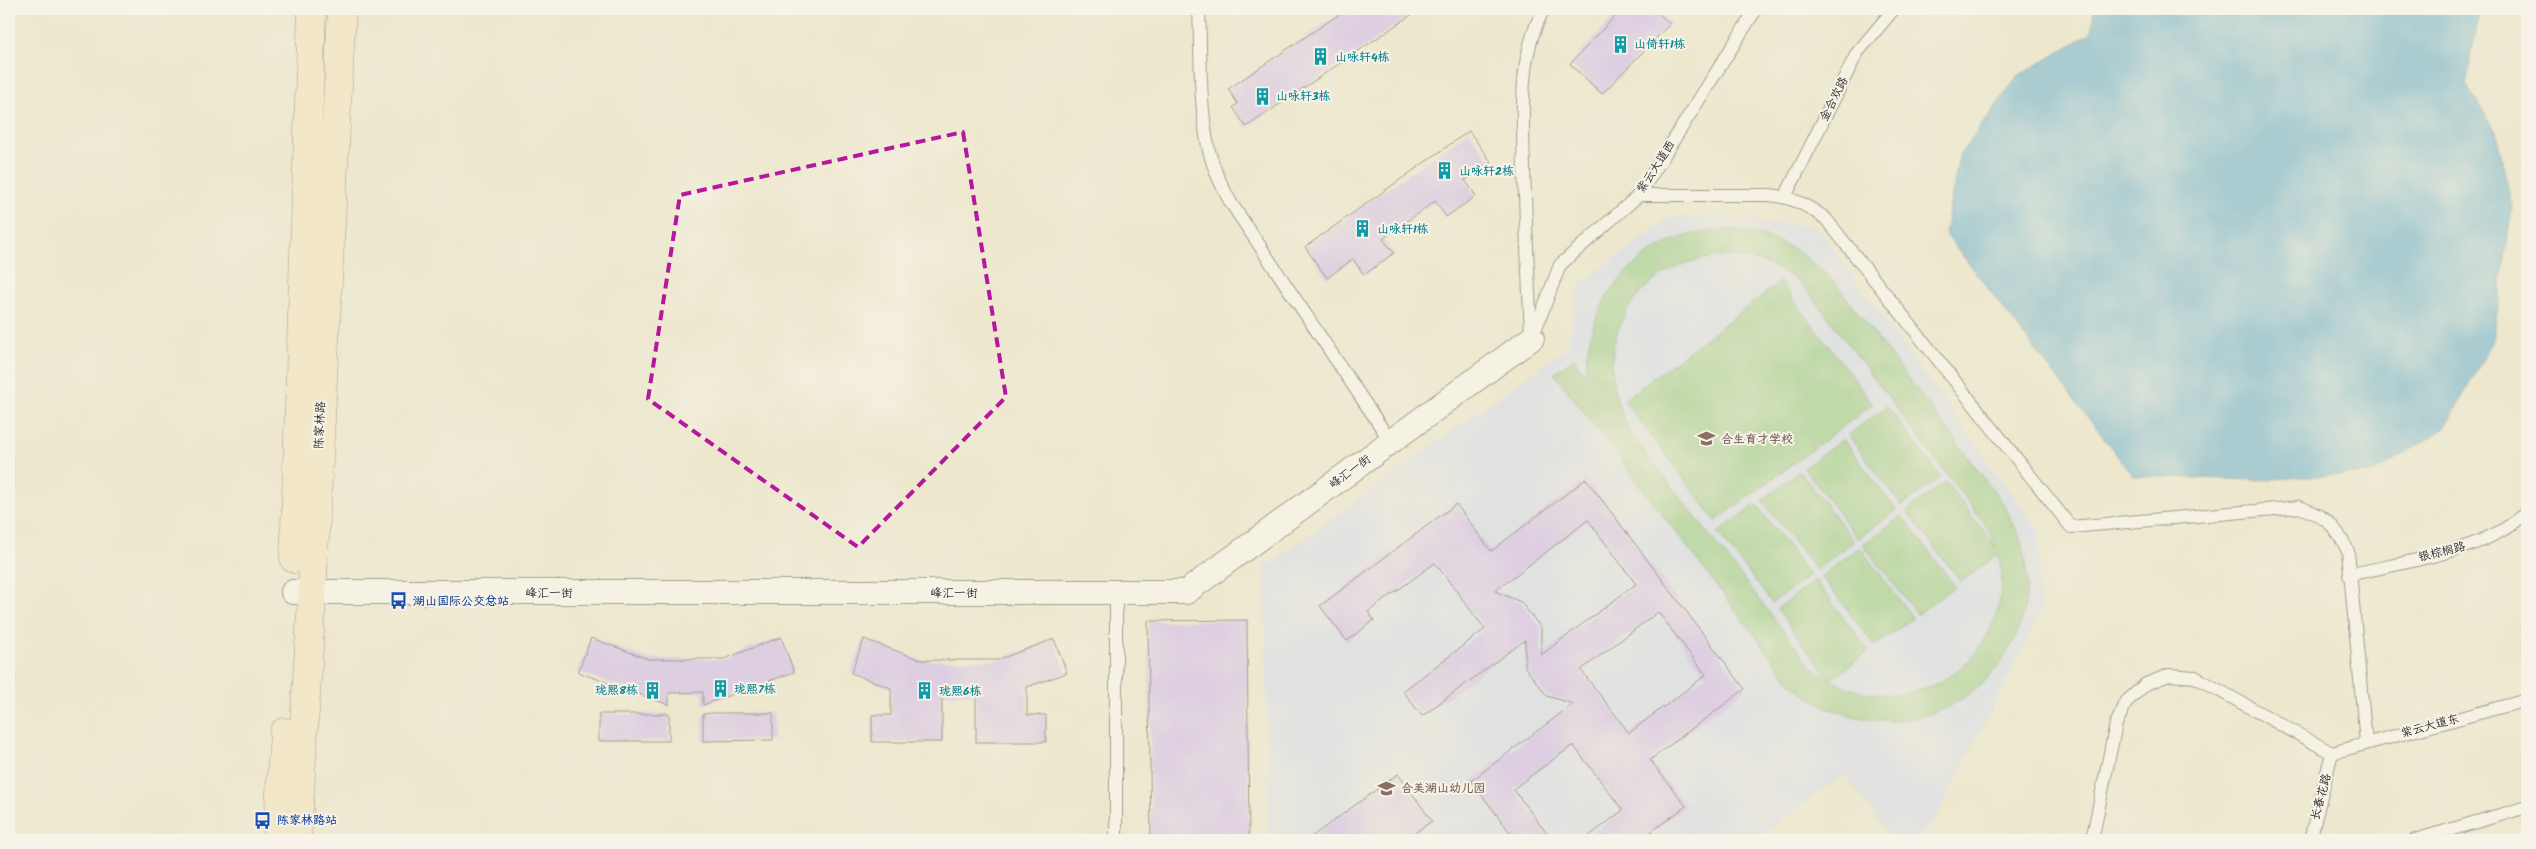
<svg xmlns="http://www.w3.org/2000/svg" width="2536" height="849" font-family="Kalam,'LXGW WenKai TC',sans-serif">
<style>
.built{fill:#d0daf9}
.green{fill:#8bc77d;stroke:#5b7954;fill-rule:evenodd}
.water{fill:#5aacd5;stroke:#426c80}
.building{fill:#cab0fa;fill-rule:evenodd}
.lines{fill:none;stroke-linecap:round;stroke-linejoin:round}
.lane-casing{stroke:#484743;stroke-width:14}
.street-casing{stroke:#484743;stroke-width:26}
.secondary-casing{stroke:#484743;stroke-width:29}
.lane{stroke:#fff;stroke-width:12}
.street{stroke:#fff;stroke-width:24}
.secondary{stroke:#fbe6c4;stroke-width:28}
.marked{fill:none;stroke:#b5179e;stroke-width:4;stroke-dasharray:10 6;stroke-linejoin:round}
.labels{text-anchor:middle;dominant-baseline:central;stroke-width:4;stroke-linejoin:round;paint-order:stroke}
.culture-label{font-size:12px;font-weight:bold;fill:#0d838f;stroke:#f7f3e8;text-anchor:start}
.street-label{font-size:12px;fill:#2b2b2b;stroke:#f7f3e8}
.education-label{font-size:12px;font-weight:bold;fill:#785e54;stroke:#f7f3e8;text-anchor:start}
.transit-label{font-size:12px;font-weight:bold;fill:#164399;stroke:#f7f3e8;text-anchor:start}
</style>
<rect width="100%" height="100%" fill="#f7f3e8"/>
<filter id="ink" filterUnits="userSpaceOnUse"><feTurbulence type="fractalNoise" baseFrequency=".02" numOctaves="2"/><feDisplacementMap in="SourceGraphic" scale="10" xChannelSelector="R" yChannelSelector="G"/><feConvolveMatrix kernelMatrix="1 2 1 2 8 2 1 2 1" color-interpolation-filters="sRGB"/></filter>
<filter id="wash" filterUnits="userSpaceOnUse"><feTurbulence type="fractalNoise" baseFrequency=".0096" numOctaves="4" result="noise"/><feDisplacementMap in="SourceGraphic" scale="20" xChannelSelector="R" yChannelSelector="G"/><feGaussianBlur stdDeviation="1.12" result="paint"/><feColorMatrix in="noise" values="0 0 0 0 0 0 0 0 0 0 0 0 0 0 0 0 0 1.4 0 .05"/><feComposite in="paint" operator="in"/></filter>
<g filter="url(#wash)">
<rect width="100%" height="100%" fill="#ede7cd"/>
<path class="built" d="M1673 216 1816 226 2039 531 2041 613 1932 825 1910 840H1893L1844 774 1753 840H1268L1265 567 1568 347 1578 285Z"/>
<g class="green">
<path d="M1733 230C1778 237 1805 251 1836 284L2000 499C2013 520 2023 541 2026 566 2037 672 1933 749 1834 710 1818 704 1805 694 1792 684L1554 373 1574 358 1586 374C1585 312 1625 256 1683 237 1699 231 1716 231 1733 230ZM1731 256C1760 259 1781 268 1804 286L1989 530 1996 547 1946 482 1907 511 1961 582 1998 554C2004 573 2002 596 1996 615 1973 684 1895 715 1831 680L1869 651 1815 580 1777 609 1830 680 1810 665 1634 438C1581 351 1629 259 1731 256Z"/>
<path d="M1780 282 1873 404 1716 521 1624 400Z"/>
<path d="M1887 406 1941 477 1902 506 1848 435Z"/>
<path d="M1843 439 1896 510 1858 539 1804 468Z"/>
<path d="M1800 471 1854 541 1816 570 1762 500Z"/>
<path d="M1756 504 1810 575 1772 603 1718 533Z"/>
<path d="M1902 516 1955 586 1917 615 1863 544Z"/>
<path d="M1860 547 1913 618 1875 646 1821 576Z"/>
</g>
<path class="water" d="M2094 9H2480L2466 85 2496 131 2512 207 2493 341 2445 428 2373 473 2256 480 2133 476 1945 233 1959 156 2018 76 2091 33Z"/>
<g id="blocks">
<g class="building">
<path d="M1347 9H1420L1246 127 1233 107 1238 104 1228 89Z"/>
<path d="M1622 9H1654L1670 24 1602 94 1570 64Z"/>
<path d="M1469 131 1491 162 1465 180 1476 196 1446 217 1435 201 1383 239 1394 253 1364 275 1353 259 1327 278 1305 247Z"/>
<path d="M1586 479 1745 689 1650 760 1686 806 1640 840H1584L1623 810 1573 745 1513 789 1552 840H1516L1471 781 1573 704 1547 696 1525 667V640L1422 716 1403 691 1485 629 1435 563 1368 612 1374 620 1347 641 1320 606 1456 504 1491 551ZM1588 520 1636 584 1541 655V628L1521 602 1495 591ZM1658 612 1706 675 1629 733 1581 670Z"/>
<path d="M1247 620 1249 840H1151L1148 621Z"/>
<path d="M781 637 794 672 703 705V692L669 693V705L578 672 591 638 648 659H724Z"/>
<path d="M864 639 921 660H997L1054 639 1067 673 1027 687V715H1046V742H976V694H942V742H872V715H891V688L851 673Z"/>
<path d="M712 713H773V740L703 741V714Z"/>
<rect x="599" y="714" width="70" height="27"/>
<path d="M1398 774 1432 821 1404 840H1307Z"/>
</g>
</g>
</g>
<g filter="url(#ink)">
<use href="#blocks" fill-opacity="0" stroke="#484743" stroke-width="1"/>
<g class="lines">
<defs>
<g id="lane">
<path d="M1199 9C1201 54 1199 102 1208 146 1212 166 1221 185 1231 203L1391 442"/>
<path d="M1639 195H1769C1792 197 1807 205 1826 219L2071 527 2299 507C2327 517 2335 525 2348 551L2366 743"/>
<path d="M1785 197 1857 53 1894 9"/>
<path d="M1531 333C1528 278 1526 224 1524 169 1523 116 1517 57 1544 9"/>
<path d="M1532 338 1560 265 1639 195 1756 9"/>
<path d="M2349 575C2401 562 2491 551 2527 511"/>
<path d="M1116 592V840"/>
<path d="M2332 753 2527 700"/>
<path d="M2092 840 2116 724 2127 701 2146 684 2169 675 2195 677 2332 753"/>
<path d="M2310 840 2332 753"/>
<path d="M2415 840 2527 807"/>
</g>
<path id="street" d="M293 592H1186L1532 338"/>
<g id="secondary">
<path d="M294 559 312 9"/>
<path d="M277 840 284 732"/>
<path d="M297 840 311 614 342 9"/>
</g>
</defs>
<use href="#lane" class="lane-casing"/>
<use href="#street" class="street-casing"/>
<use href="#secondary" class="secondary-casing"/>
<use href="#lane" class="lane"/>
<use href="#street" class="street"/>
<use href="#secondary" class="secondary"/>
</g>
</g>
<path d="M0 0H2536V849H0ZM963 132 1006 397 858 547 648 399 680 195Z" fill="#ede7cd" fill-opacity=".55" fill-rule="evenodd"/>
<path class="marked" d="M963 132 1006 397 858 547 648 399 680 195Z"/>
<defs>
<symbol id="building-bare" viewBox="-9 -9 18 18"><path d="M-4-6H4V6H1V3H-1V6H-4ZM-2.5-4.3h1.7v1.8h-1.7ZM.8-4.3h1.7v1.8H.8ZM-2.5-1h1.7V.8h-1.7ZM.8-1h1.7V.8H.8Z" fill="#0f9aa8" stroke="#f7f3e8" stroke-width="2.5" paint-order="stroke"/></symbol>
<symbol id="school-bare" viewBox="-9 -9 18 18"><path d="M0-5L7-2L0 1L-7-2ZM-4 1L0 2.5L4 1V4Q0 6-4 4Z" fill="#8d6e63" stroke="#f7f3e8" stroke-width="2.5" paint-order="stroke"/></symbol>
<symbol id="bus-bare" viewBox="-9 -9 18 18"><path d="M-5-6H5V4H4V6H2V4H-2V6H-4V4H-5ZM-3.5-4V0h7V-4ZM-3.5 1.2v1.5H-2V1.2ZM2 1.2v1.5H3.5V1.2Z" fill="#1a4fb4" stroke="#f7f3e8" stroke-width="2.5" paint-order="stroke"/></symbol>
</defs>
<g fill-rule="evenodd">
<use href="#building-bare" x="1608" y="32" width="25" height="25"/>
<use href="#building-bare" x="1308" y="44" width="25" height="25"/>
<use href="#building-bare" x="1250" y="84" width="25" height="25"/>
<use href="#building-bare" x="1432" y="158" width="25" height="25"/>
<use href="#building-bare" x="1350" y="216" width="25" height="25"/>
<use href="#school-bare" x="1694" y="426" width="25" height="25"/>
<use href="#bus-bare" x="386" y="588" width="25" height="25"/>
<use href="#building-bare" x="708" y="676" width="25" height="25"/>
<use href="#building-bare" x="640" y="678" width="25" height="25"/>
<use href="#building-bare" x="912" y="678" width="25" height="25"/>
<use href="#school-bare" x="1374" y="776" width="25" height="25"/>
<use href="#bus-bare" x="250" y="808" width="25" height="25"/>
</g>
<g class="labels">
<g class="culture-label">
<text x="1634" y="44">山倚轩1栋</text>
<text x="1335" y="57">山咏轩4栋</text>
<text x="1276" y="96">山咏轩3栋</text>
<text x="1459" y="171">山咏轩2栋</text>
<text x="1377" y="229">山咏轩1栋</text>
<text x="734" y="689">珑熙7栋</text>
<text x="638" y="690" text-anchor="end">珑熙8栋</text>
<text x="939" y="691">珑熙6栋</text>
</g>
<g class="street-label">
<text transform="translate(1834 99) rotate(-63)">金合欢路</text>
<text transform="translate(1656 167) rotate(-57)">紫云大道西</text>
<text transform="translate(320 425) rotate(-87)">陈家林路</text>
<text transform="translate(1350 472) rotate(-36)">峰汇一街</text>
<text transform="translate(2442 552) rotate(-14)">银棕榈路</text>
<text x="549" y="593">峰汇一街</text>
<text x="954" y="593">峰汇一街</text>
<text transform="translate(2430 726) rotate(-15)">紫云大道东</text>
<text transform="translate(2321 797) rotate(-75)">长春花路</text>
</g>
<g class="education-label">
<text x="1721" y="439">合生育才学校</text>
<text x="1401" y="788">合美湖山幼儿园</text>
</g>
<g class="transit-label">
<text x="413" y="601">湖山国际公交总站</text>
<text x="277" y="820">陈家林路站</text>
</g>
</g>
<rect width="2536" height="849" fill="none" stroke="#f7f3e8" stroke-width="30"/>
</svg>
